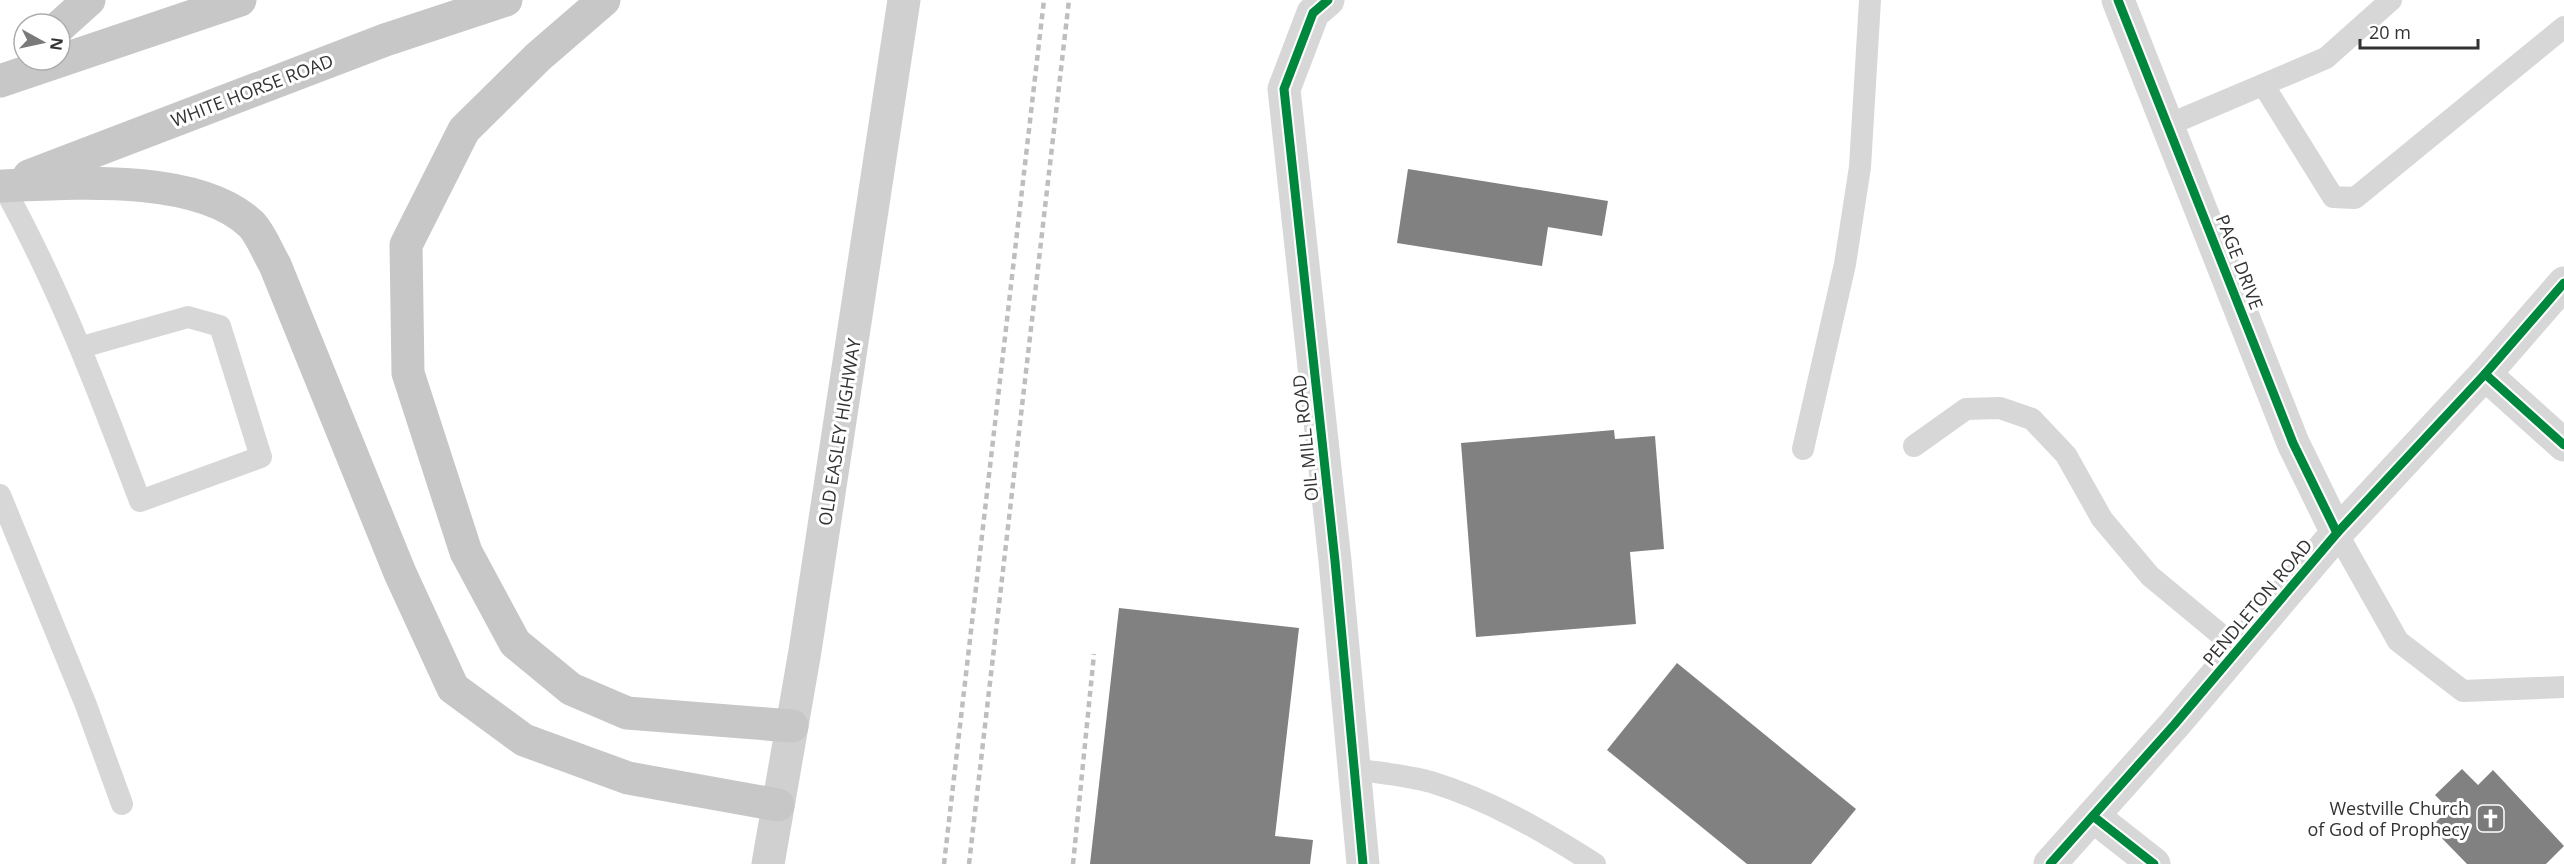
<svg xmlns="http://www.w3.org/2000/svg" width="2564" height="864" font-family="'Open Sans',sans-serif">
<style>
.building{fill:#818181}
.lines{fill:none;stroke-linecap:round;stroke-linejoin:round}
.service{stroke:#d7d7d7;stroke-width:22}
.minor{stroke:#d7d7d7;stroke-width:33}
.tertiary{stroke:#d7d7d7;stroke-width:33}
.secondary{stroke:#d0d0d0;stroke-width:33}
.trunk{stroke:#c7c7c7;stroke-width:33}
.rail{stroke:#bebebe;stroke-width:4.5;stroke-dasharray:6 4.5;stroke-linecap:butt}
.cycleway-casing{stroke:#fff;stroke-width:13}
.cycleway{stroke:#00873e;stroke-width:9}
.labels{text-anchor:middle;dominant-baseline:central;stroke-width:6;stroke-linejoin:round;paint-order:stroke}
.street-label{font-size:18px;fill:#333;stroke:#fff}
.poi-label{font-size:18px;fill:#333;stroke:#fff;text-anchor:end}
</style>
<rect width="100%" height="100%" fill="#fff"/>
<g class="building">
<path d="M1408 169 1608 201 1602 236 1548 227 1542 266 1397 243Z"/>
<path d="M1614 430 1615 439 1655 436 1664 549 1630 552 1636 624 1476 637 1461 443Z"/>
<path d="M1119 608 1299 628 1275 836 1313 840 1310 864H1090Z"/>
<path d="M1677 663 1856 809 1811 864H1747L1607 750Z"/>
<path d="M2462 769 2478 785 2493 770 2564 846 2546 864H2467L2431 827 2449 809 2435 795Z"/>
</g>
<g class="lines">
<g class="service">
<path d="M2264 86 2333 197 2355 198 2564 27"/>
<path d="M2168 125 2326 58 2391 0"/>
<path d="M3 186C59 287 99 393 140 501L261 457 220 326 188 317 82 347"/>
<path d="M1914 446 1966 409 2000 408 2032 419 2066 455 2102 519 2150 576 2238 649"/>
<path d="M1803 449 1845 264 1860 167 1870 0"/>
<path d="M0 495 86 705 122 804"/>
<path d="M2337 533 2398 641 2463 691 2564 687"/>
<path d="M1354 769C1379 773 1406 775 1431 782 1490 800 1543 831 1595 864"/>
</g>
<g class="minor">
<path d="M1328 0 1313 13 1284 89 1335 561 1363 864"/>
<path d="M2118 0 2293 443 2337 533"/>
<path d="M2485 374 2564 445"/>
<path d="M2093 816 2154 864"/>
</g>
<path class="tertiary" d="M2050 864 2174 725 2337 533 2485 374 2564 283"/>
<path class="secondary" d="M768 864 805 651 904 0"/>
<g class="trunk">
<path d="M604 0 538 57 464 130 406 245 408 373 466 552 515 643 571 689 627 713 792 726"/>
<path d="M60 26 89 0"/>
<path d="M0 81 240 0"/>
<path d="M29 176 385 40 506 0"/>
<path d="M3 186C71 183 199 173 252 225 261 235 268 253 275 265L400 573 453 688 524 740 628 778 778 805"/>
</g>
<g class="rail">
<path d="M944 864 1044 0"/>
<path d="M969 864 1069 0"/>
<path d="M1073 864 1094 654"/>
</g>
<defs>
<g id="cycleway">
<path d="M1328 0 1313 13 1284 89 1335 561 1363 864"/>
<path d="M2118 0 2293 443 2337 533"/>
<path d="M2485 374 2564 445"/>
<path d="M2093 816 2154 864"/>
<path d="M2050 864 2174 725 2337 533 2485 374 2564 283"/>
</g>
</defs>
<use href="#cycleway" class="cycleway-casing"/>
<use href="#cycleway" class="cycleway"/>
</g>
<defs>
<symbol id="church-square" viewBox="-11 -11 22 22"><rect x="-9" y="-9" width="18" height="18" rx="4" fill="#7a7a7a" stroke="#fff"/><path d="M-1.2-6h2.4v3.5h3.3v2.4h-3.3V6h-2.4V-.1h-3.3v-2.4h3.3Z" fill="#fff"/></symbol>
</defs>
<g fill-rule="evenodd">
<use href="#church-square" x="2474" y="802" width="33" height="33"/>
</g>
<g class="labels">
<g class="street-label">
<text transform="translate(252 90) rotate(-21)">WHITE HORSE ROAD</text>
<text transform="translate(2240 262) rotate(69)">PAGE DRIVE</text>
<text transform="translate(839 432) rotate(-81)">OLD EASLEY HIGHWAY</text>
<text transform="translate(1305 438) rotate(-96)">OIL MILL ROAD</text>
<text transform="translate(2257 602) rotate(-50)">PENDLETON ROAD</text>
</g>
<g class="poi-label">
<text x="2469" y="808">Westville Church<tspan x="2469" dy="21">of God of Prophecy</tspan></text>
</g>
</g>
<g transform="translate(42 42) rotate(98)"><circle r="28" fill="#ffffff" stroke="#adadad" stroke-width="1.5"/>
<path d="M0-4.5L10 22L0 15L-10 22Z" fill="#7a7a7a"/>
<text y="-9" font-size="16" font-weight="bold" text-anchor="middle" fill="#333333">N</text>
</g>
<path d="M2360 39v9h118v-9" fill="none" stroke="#333333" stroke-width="3"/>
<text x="2369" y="39" font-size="18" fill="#333333" stroke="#ffffff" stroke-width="4.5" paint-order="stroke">20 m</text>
</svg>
